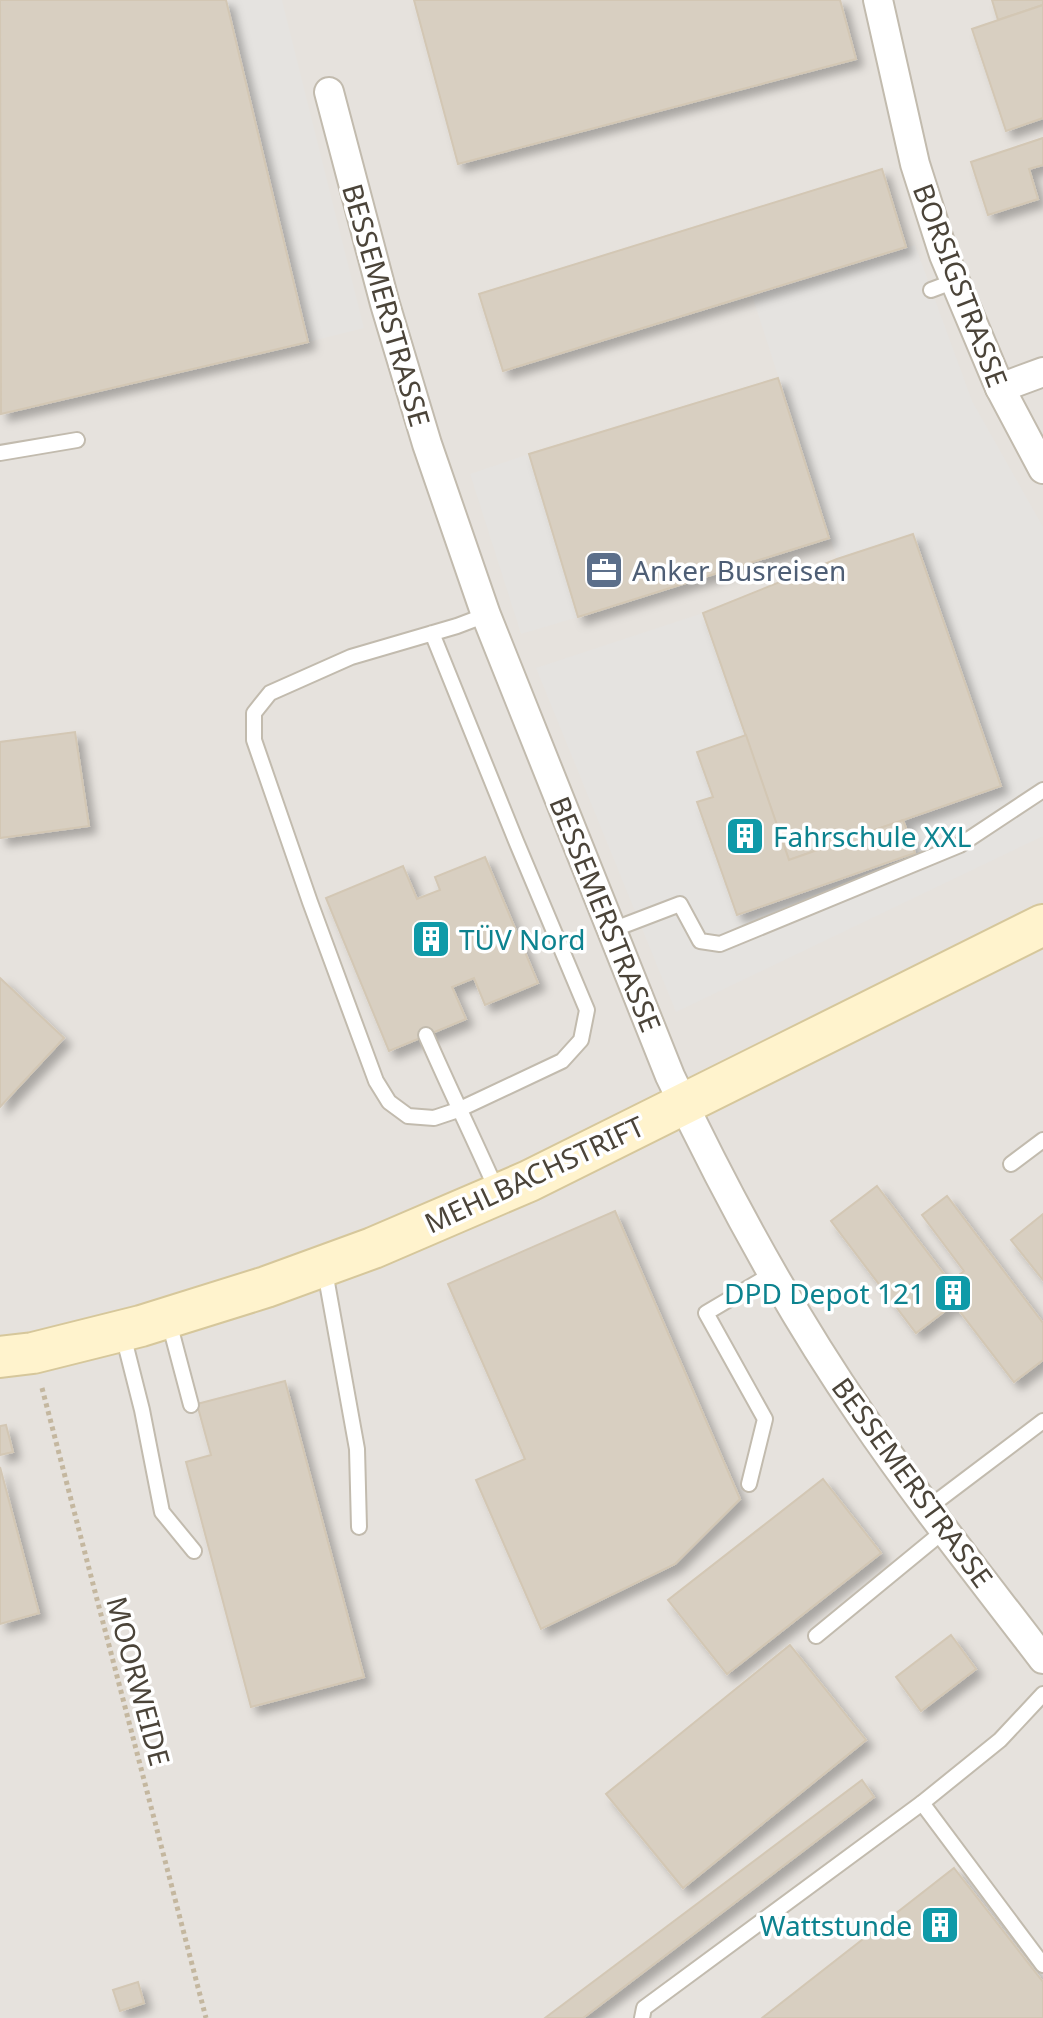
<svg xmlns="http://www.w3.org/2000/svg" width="1043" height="2018" font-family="'Noto Sans',sans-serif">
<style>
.industrial{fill:#e6e2dd}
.parking{fill:#e5e3e0}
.building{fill:#d8cfc1;stroke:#d3c7b4;stroke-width:2;filter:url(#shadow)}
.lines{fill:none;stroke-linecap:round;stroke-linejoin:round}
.lane-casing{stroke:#c2bbae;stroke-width:18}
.street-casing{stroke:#c2bbae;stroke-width:32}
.secondary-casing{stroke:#d6c79b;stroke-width:44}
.path{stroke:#c4b79f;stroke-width:5;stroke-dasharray:4 4;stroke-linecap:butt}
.lane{stroke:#fff;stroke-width:14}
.street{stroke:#fff;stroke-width:28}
.secondary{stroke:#fff3cd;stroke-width:40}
.labels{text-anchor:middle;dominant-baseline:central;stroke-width:7;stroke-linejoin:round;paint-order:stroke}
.street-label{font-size:28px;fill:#4b4439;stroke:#fff}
.service-label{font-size:28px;fill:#4e5e75;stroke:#fff;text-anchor:start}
.culture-label{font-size:28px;fill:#0d838f;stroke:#fff;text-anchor:start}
</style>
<defs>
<filter id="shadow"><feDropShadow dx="7" dy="7" stdDeviation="4" flood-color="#0004"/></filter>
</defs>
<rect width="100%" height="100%" fill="#f6f3ec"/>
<rect class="industrial" x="0" y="0" width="1043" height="2018"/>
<g class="parking">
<path d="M226 0H282L364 328 308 342Z"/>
<path d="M915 245 972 401 1043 527V836L676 1012 536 668 703 613 746 735 697 752 713 797 697 803 737 915 914 853 903 820 1000 786 914 534 837 559 752 295Z"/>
<path d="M529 454 578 617 521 634 470 474Z"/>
</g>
<g class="building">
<path d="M0 0H226L308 342 1 414Z"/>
<path d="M414 0H840L856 59 458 164Z"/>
<path d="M992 0H1043V5L998 20Z"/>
<path d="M1043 5V118L1006 131 972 29Z"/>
<path d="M1043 138V165L1029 169 1038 199 988 215 971 162Z"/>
<path d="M882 169 906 247 503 371 479 294Z"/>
<path d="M778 378 829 538 578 617 529 454Z"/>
<path d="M913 534 1001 786 789 860 703 613 837 559Z"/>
<path d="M75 732 89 826 0 838V742Z"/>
<path d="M746 735 789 860 903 820 915 853 737 915 697 802 713 797 697 752Z"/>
<path d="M485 857 538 983 485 1005 474 978 452 987 466 1019 389 1051 326 898 403 866 417 899 440 890 435 877Z"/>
<path d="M0 978 64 1038 0 1107Z"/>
<path d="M877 1186 950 1282 964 1271 922 1215 947 1196 1043 1323V1360L1014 1382 954 1304 916 1333 831 1221Z"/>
<path d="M615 1211 740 1499 675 1564 541 1629 476 1480 525 1459 448 1284Z"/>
<path d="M1043 1214V1280L1011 1240Z"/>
<path d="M285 1381 364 1677 251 1707 186 1462 211 1455 197 1404Z"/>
<path d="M6 1425 13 1452 0 1455V1426Z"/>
<path d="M0 1467 39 1613 0 1624Z"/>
<path d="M823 1479 881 1553 727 1674 668 1600Z"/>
<path d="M951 1635 976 1669 921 1711 896 1677Z"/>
<path d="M790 1645 866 1740 683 1888 606 1794Z"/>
<path d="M862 1780 874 1797 583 2018H545Z"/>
<path d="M954 1868 1043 1982V2018H762Z"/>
<path d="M138 1982 144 2003 120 2011 113 1990Z"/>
</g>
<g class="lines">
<defs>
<g id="lane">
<path d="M931 290 955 281"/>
<path d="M0 453 77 440"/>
<path d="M432 633 516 841 587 1010 581 1040 562 1061 458 1110 434 1118 408 1116 389 1102 376 1081 310 902 254 740V713L270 693 351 657 457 626 486 615"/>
<path d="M612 930 680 904 700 941 720 944 960 845 1043 790"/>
<path d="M426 1035C449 1088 474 1139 497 1191"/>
<path d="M1011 1164 1043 1140"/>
<path d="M324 1266 357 1449 359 1527"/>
<path d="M169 1322 191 1405"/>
<path d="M123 1335 142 1410 162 1512 194 1551"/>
<path d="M749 1484 765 1419 706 1313 772 1274"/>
<path d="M928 1508 1043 1421"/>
<path d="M816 1636 945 1530"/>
<path d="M922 1803 1043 1965"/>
<path d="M642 2018 644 2008 922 1803 1000 1740 1043 1694"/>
</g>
<g id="street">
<path d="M878 0 915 164 944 255 1000 388 1043 469"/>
<path d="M329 92 385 304 427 444 486 615 670 1076C725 1192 788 1309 861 1415 918 1499 982 1579 1043 1659"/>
<path d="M1000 388 1043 372"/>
</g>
<path id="secondary" d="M0 1357 33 1353 141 1326 266 1287 373 1248 529 1181 1043 925"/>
</defs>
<use href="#lane" class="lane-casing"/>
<use href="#street" class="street-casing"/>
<use href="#secondary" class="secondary-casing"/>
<path class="path" d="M42 1388 206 2018"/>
<use href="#lane" class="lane"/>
<use href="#street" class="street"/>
<use href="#secondary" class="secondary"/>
</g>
<defs>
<symbol id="office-square" viewBox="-11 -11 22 22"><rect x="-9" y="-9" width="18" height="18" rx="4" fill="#5c6f8a" stroke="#fff"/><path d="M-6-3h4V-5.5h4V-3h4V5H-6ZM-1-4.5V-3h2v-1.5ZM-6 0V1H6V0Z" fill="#fff"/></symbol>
<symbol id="building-square" viewBox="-11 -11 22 22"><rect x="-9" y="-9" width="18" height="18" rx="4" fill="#0f9aa8" stroke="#fff"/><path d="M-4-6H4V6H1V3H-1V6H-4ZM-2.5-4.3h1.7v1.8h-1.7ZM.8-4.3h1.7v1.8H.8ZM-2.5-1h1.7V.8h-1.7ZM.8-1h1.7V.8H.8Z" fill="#fff"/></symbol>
</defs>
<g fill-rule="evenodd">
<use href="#office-square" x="582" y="548" width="44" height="44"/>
<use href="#building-square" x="723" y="814" width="44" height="44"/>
<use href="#building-square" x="409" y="917" width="44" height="44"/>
<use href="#building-square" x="931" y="1271" width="44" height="44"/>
<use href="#building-square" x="918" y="1903" width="44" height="44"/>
</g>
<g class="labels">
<g class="street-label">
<text transform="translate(961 285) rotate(69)">BORSIGSTRASSE</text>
<text transform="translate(387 305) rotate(74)">BESSEMERSTRASSE</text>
<text transform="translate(606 914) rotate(68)">BESSEMERSTRASSE</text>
<text transform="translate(534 1174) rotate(-25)">MEHLBACHSTRIFT</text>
<text transform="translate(913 1482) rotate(54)">BESSEMERSTRASSE</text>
<text transform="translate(139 1681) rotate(75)">MOORWEIDE</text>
</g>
<g class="service-label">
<text x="632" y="570">Anker Busreisen</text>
</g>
<g class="culture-label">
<text x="773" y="836">Fahrschule XXL</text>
<text x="459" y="939">TÜV Nord</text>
<text x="925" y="1293" text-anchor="end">DPD Depot 121</text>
<text x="912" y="1925" text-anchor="end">Wattstunde</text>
</g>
</g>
</svg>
